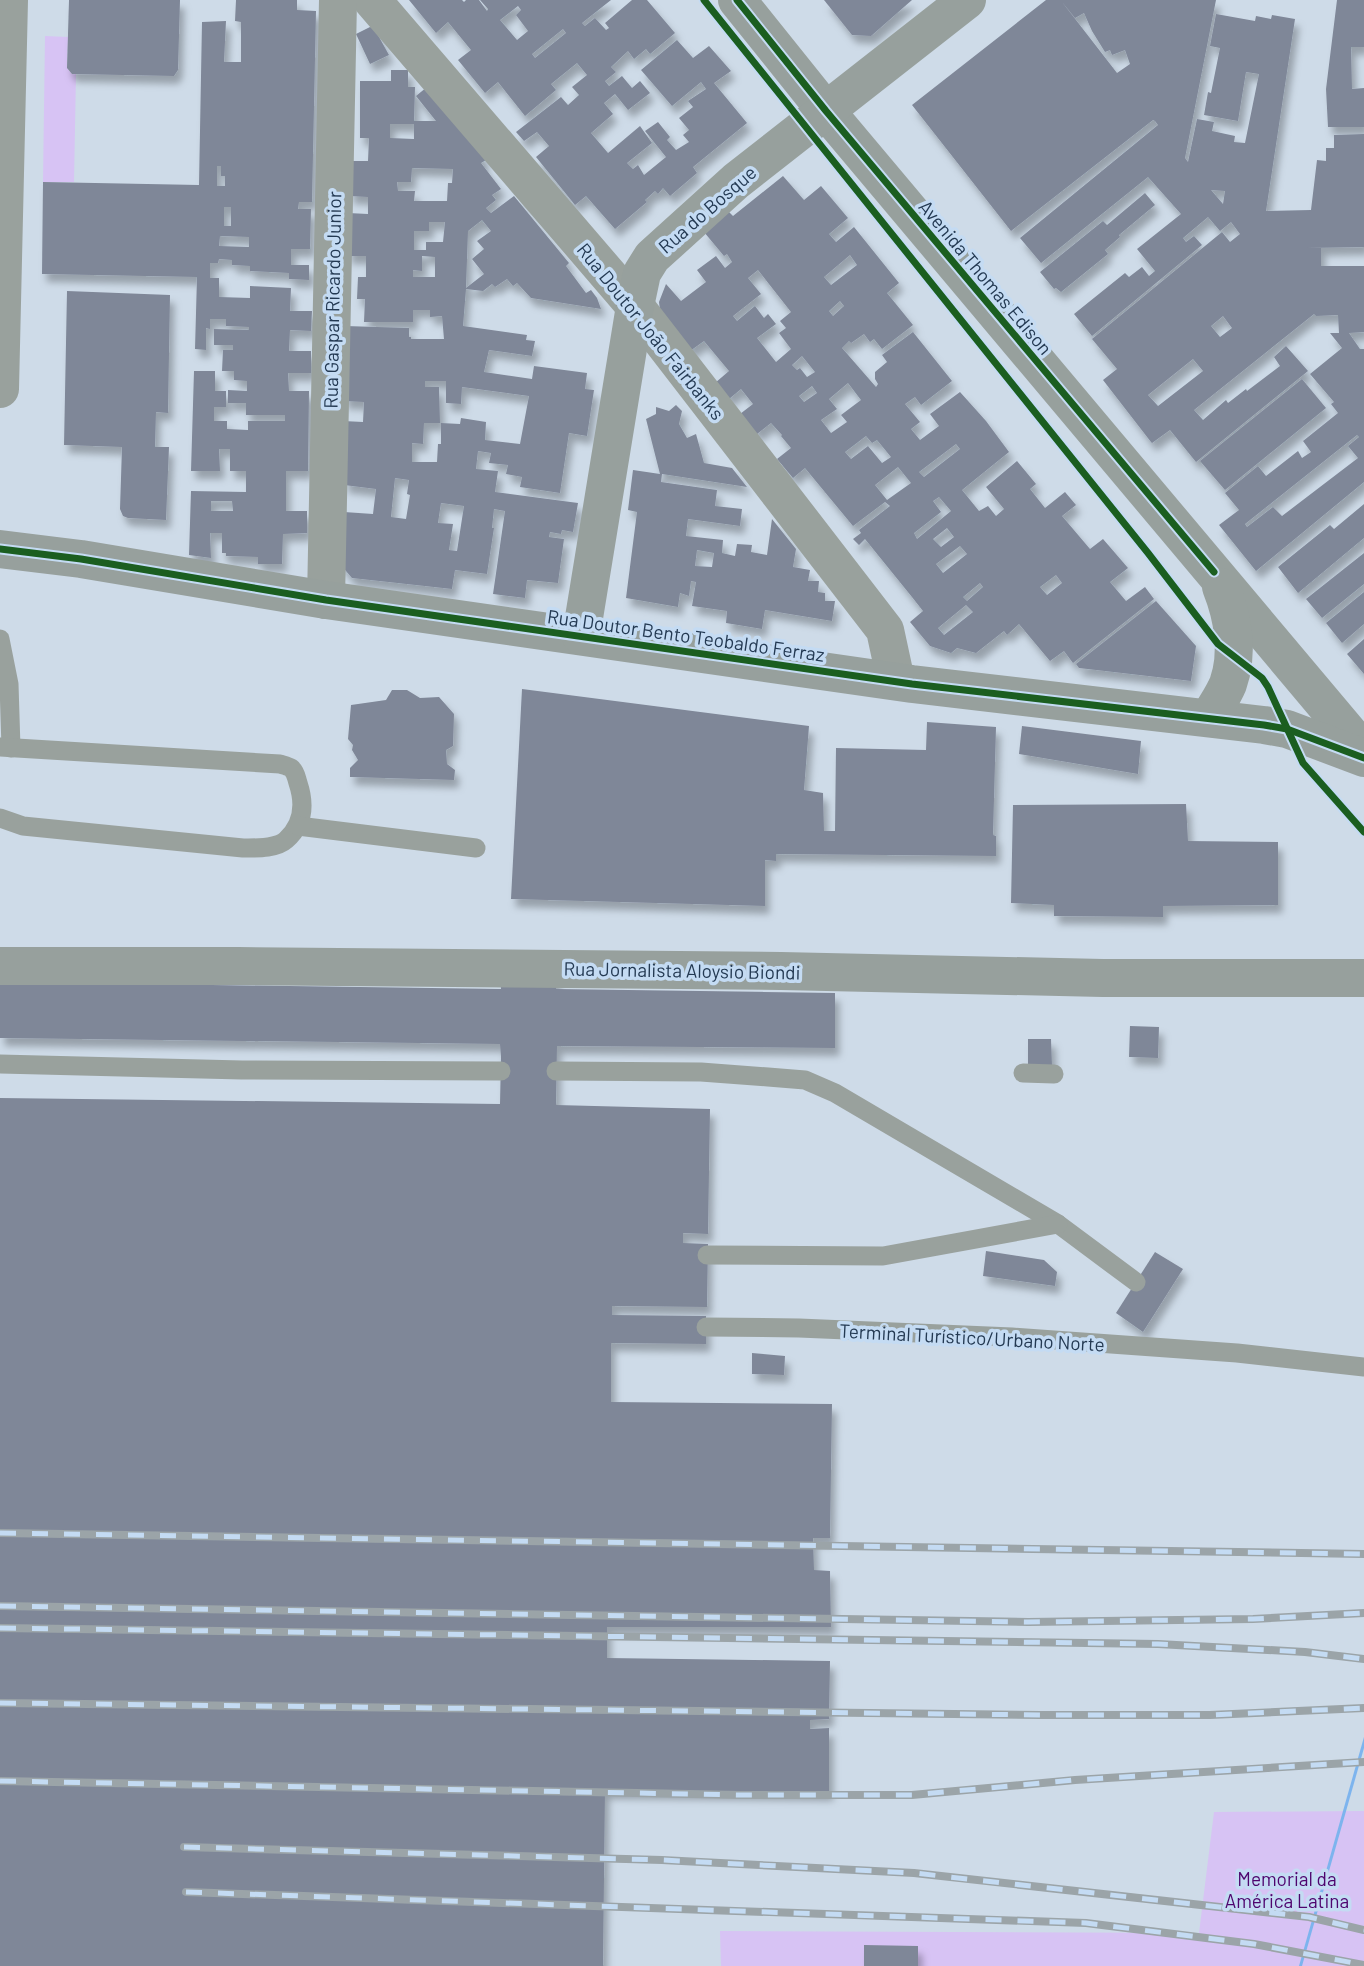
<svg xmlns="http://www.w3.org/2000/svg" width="1364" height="1966" font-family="Barlow,sans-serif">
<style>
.green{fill:#d7c3f4}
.water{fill:#7db4ee}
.building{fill:#7f8798;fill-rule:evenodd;filter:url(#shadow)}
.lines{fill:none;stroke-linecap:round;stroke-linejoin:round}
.lane{stroke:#99a19d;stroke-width:19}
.street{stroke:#99a19d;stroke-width:38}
.secondary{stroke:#97a09d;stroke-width:38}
.rail-casing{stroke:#9ba4a8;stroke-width:8}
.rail{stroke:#c4dbf3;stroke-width:5;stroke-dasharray:16;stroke-linecap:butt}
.cycleway-casing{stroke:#c4dbf3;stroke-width:11}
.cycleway{stroke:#1b5e20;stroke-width:7}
.labels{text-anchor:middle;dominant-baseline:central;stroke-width:7;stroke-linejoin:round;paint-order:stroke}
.street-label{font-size:19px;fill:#233952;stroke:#c4dbf3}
.park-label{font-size:19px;fill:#4e056e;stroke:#c4dbf3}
</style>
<defs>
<filter id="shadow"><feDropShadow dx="4.5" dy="8" stdDeviation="3.5" flood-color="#0004"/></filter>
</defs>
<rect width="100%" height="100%" fill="#cedbe8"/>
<g class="green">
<path d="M45 36 68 37 67 67 72 74H76L74 182H43Z"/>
<path d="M1364 1811V1966H721L720 1931 1199 1933 1214 1812Z"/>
</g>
<path class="water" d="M1364 1737V1748L1302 1966H1299Z"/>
<g class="building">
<path d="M69 0H180L178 70 174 76 72 74 67 68Z"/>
<path d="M236 0H297V10L316 11 312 202H299L298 209H311L310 249H291V265H309V280L289 279V273L250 271V266L232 265V260L219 259 218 263H210V278H219V297L250 298V286L291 288 290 311H312L311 331 290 330 289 351H311V373H288L289 391H309L308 471H286V511H307V533L283 534 282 564H258V557L226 556V553H222V533H210L211 558 189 555 191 491 246 492V471H230V449H219L220 471H191L194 371H215V391H226V407H214V421H227V429L248 430V421H285V415H246V403H228V390L247 391V381L234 380V371H222L223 350H233V345H214V329L249 330V327L226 326V319H210V329L206 328V350L195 349 197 277 42 274 43 182 199 185 202 22 226 21 224 62H241V22L235 21ZM217 166H221V176H225V186H217ZM224 207H231V226H224ZM220 236 249 237V247L219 246ZM211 501H232L233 511H211Z"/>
<path d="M409 0H462L464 2 466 0H479L487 11 488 9 480 0H611L582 23 585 26 595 18 606 30 609 28 605 23 632 0H647L675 33 650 54 646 49 634 59 628 51 611 67 616 72 605 81 609 86 622 76 632 88 640 81 650 93 628 110 615 94 604 103 613 114 591 133 608 153 640 126 652 143 627 163 633 169 638 165 644 175 666 157 645 131 658 122 670 137 667 140 676 150 689 142 683 135 689 130 679 118 693 107 688 101 706 89 701 82 672 106 641 70 677 40 693 58 709 46 731 71 714 83 747 123 693 167 697 173 670 196 663 188 658 194 655 191 645 200 647 202 615 229 586 196 575 205 571 200 536 157 549 146 537 132 524 141 516 132 561 97 568 105 579 95 572 87 587 75 577 63 551 84 556 90 525 116 498 82 485 93 458 60 471 50 448 22 436 33ZM518 6 521 10 516 15 528 31 517 40 500 20ZM563 29 566 33 535 58 532 54Z"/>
<path d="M824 0H912L871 36 852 35Z"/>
<path d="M1046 0H1216L1185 158 1188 162 1197 119 1214 122 1212 131 1235 136 1234 142 1245 143 1259 74 1246 72 1238 121 1204 115 1208 92 1211 93 1220 48 1210 46 1216 14 1255 21 1256 16 1271 19 1272 15 1295 19 1266 211 1311 210 1317 160 1326 161V148H1334V135L1364 134V247L1307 248H1321V266H1364V332L1349 333 1360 349H1364V482L1256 571 1219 525 1239 510 1225 493 1258 466 1266 476 1298 451 1302 458 1311 452 1303 441 1338 413 1331 404 1334 402 1310 374 1342 348 1330 333H1339L1338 315 1316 316 1314 314 1194 410 1203 420 1226 400 1228 403 1246 389 1247 391 1280 366 1274 357 1286 346 1308 371 1196 462 1170 430 1152 443 1151 442 1103 380 1117 369 1092 339 1222 232 1230 242 1240 234 1231 222 1220 231 1208 217 1183 238 1186 242 1194 236 1202 245 1092 336 1074 314 1125 273 1129 277 1142 267 1149 276 1155 271 1137 249 1181 214 1148 177 1041 263 1020 238 1158 125 1155 121 1153 120 1011 231 912 105ZM1062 2 1075 18 1084 13 1092 31 1105 52 1110 50 1112 55 1125 50 1130 64 1117 73ZM1211 190 1225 191 1223 204ZM1223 316 1232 328 1220 337 1211 326ZM1193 359 1203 371 1158 406 1148 395ZM1357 435 1359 437 1348 446 1358 458 1282 516 1273 507 1247 527 1245 524Z"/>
<path d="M1337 0H1364V47H1351L1352 89 1364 88V127H1328L1326 89Z"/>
<path d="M370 27 374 28 389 55 370 64 356 34Z"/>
<path d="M391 70H408V87H415L414 121H436L416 96 427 87 486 160 481 163 501 189 492 195 496 200 486 208 491 213 514 196 569 263 566 266 586 293 591 290 597 298 601 309 531 298 517 283 513 286 507 279 495 287 492 284 483 291 466 289 463 326 527 335 526 340 535 341 532 356 489 350 484 372 532 379 534 366 587 373 585 389 594 390 587 436 569 433 560 493 520 487 522 477 506 474 508 465 489 463 491 453 478 451 476 469 498 471 495 492 578 503 573 532 562 530 561 534 550 532 549 537 564 539 558 583 527 580 525 598 493 594 505 511 494 509 492 528H494L487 574 455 570 452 589 352 578 340 564 344 512 373 514 376 489 344 485 343 421 363 422 364 402 343 401 345 326 409 328V337H411V339H444L442 316 430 317V310H413V322H364L365 299H357L358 277H366V256H347L348 213 368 214V197L349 196 350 161H368L369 138H360V81H391ZM390 124H414V139L390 138ZM412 168 453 169 452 183H448L447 201H414L415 191H398L397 182H411ZM482 220 491 231 477 241 484 249 472 259 484 274 466 288 468 231ZM429 222H445L443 242H426V250H414V231H429ZM422 256 435 257V277H413V270L422 271ZM425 381H446V403L461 404 462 387 529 396 520 444 485 440 486 422 461 418 460 424 441 423V444H438L437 462H412V443L423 444 424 423H440L439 387H425ZM395 478 409 480 407 494 410 495 406 519 391 517ZM441 503 464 506 457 551 449 550 453 524 438 523Z"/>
<path d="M783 176 804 200 821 186 848 218 829 234 836 242 854 227 899 283 887 293 913 325 882 349 874 339 870 342 864 334 851 343 849 341 842 348 876 387 878 384 875 379V372L887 362 882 355 913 332 952 381 921 405 915 397 905 404 920 422 911 429 920 440 939 426 930 414 960 392 986 421 1009 452 962 490 979 511 988 506 996 516 1004 509 986 487 1017 461 1036 484 1030 489 1045 508 1065 492 1076 505 1062 516 1090 549 1103 539 1128 568 1110 582 1126 601 1145 587 1154 599 1073 663 1064 651 1050 661 1019 624 1007 635 1004 631 976 653 957 648 951 653 930 646 910 622 923 611 912 597 865 539 859 545 853 539 861 533 859 530 890 506 885 502 853 526 805 468 793 478 777 459 791 448 781 436 782 435 771 423 757 434 740 414 753 404 741 389 729 399 715 383 729 371 704 341 690 351 660 310 659 302 666 284 681 301 706 282 697 270 716 256 725 268 732 262 727 254 724 256 704 232 729 212 733 216ZM850 255 857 265 831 285 824 277ZM758 270 791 312 780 321 786 328 779 333 791 349 776 362 757 338 776 324 768 314 764 318 755 306 737 321 733 316 761 294 748 278ZM840 301 844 306 833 316 829 311ZM802 356 815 372 807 377 800 368 797 370 792 365ZM848 383 861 400 841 415 847 422 831 433 821 420 837 409 829 399ZM812 386 817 393 804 402 799 396ZM866 436 872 443 877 440 891 457 882 463 868 446 851 459 845 452ZM956 444 960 449 924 477 919 472ZM898 467 911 483 887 500 875 485ZM939 497 951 511 917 539 914 533 941 512 933 501ZM947 528 954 537 941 547 933 539ZM960 546 967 554 943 573 936 564ZM1056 575 1062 583 1047 595 1040 587ZM980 583 983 587 967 601 963 597ZM966 605 973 612 944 635 938 628Z"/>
<path d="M1145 193 1155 205 1119 235 1120 237 1105 250 1108 254 1061 292 1056 288 1054 289 1040 272 1103 221 1107 225Z"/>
<path d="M67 291 170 295 168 413 156 412 155 447H169L166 520 128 518 123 516 120 509 122 447 64 445Z"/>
<path d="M1302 379 1326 408 1225 490 1200 461Z"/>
<path d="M676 405 682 411 679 424 687 438 696 434 704 463 732 468 747 487 662 474 661 482 717 490 715 506 742 509 740 526 688 519 686 536 723 540 722 553 735 556 737 544 752 545 751 552 767 555 772 519 796 549 793 567 810 570 808 581H819L818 592 825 593V601H835L832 621 765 610 762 629 726 623 727 611 692 606 696 582 691 581 689 596 680 593 678 607 626 598 637 512 628 510 633 470 660 474 646 419 656 414V407L669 411ZM697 550 714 553 712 567 695 566Z"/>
<path d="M1364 504V538L1298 593 1278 567 1330 525 1334 529Z"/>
<path d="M1364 553V584L1322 618 1306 599Z"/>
<path d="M1364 592V624L1342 643 1326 623Z"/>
<path d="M1156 601 1196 646 1191 681 1079 668 1076 664Z"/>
<path d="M1364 639V674L1347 654Z"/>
<path d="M522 689 809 726 804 790 823 793 824 831H835L836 748 926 750 927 722 996 727 993 835 996 836V856L776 854V861L765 860V906L511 899Z"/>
<path d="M392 690H407L420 698 439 697 454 714 453 746 446 750 447 764 455 770 454 780 350 777V768L358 760 352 750 353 745 348 739 351 705 386 700Z"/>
<path d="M1022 726 1141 741 1138 774 1019 754Z"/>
<path d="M1186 804 1188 841 1278 842V905L1163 906V917L1054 916V905L1011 903 1013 805Z"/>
<path d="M500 972 556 973V989L835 993V1048L557 1046 556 1105 710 1109 708 1234 683 1233V1243L708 1244 707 1307 612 1306V1315L706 1316V1344L611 1343V1402L832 1404 830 1538H813L814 1570 830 1571 831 1627H607V1658L830 1661 829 1719 810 1720V1729L829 1728V1793L605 1791 603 1966H0V1098L500 1104 501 1057 500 1044 0 1038V982L501 989Z"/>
<path d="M1130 1026 1159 1027 1158 1058 1129 1057Z"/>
<path d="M1028 1039H1051L1052 1066H1028Z"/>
<path d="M986 1251 1044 1260 1057 1272 1055 1286 983 1276Z"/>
<path d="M1155 1252 1183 1269 1143 1332 1116 1313Z"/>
<path d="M752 1353 785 1356 784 1375 752 1374Z"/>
<path d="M864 1945 918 1946V1966H864Z"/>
</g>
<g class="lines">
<g class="lane">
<path d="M0 639 9 684 11 748"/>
<path d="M0 747 280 764C283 765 288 766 291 768 296 772 296 777 298 783 305 804 304 824 286 840 276 849 256 848 243 848L23 826 0 818"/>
<path d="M298 826 476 848"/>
<path d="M0 1064 242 1070 501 1071"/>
<path d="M556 1071 701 1072 768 1077 805 1080 835 1093 1058 1224 1136 1282"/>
<path d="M1023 1073 1054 1074"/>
<path d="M707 1255 883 1256 1058 1224"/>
<path d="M706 1327 799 1328 1012 1337 1237 1353 1364 1367"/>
</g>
<g class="street">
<path d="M372 0 635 306 885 630 896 681"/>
<path d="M0 389 9 0"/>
<path d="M326 600 338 0"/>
</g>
<g class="secondary">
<path d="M737 0 826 111 1364 751"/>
<path d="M0 549 81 559 326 600 912 684 1264 725 1287 729 1364 758"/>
<path d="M581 636 635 306 642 273 652 257 736 181 967 0"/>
<path d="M1209 718C1215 707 1223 696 1228 684 1239 653 1233 617 1221 587"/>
<path d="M0 966H238L781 971 1103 978H1364"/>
</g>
<defs>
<g id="rail">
<path d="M0 1533 1364 1554"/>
<path d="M0 1606 1028 1622 1253 1619 1364 1613"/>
<path d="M0 1628 1158 1644 1305 1652 1364 1659"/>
<path d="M0 1703 1041 1715H1210L1364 1708"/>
<path d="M0 1781 741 1795H912L1075 1780 1364 1762"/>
<path d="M184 1847 662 1860 914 1873 1309 1917 1364 1930"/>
<path d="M186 1892 1086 1923 1254 1944 1364 1965"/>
</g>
</defs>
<use href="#rail" class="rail-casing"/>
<use href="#rail" class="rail"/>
<defs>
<g id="cycleway">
<path d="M704 0 1148 553 1218 644 1262 678 1268 687 1303 763 1364 832"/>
<path d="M737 0 826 111 1214 572"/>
<path d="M0 549 81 559 326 600 912 684 1264 725 1287 729 1364 758"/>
</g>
</defs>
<use href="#cycleway" class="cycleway-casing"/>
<use href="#cycleway" class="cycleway"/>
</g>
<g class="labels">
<g class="street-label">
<text transform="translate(707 209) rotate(-41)">Rua do Bosque</text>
<text transform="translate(986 277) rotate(50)">Avenida Thomas Edison</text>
<text transform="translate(332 300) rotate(-89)">Rua Gaspar Ricardo Junior</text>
<text transform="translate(651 331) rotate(51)">Rua Doutor João Fairbanks</text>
<text transform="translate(686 635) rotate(8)">Rua Doutor Bento Teobaldo Ferraz</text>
<text transform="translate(682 970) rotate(1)">Rua Jornalista Aloysio Biondi</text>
<text transform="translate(972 1337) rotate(3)">Terminal Turístico/Urbano Norte</text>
</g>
<g class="park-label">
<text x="1287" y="1878">Memorial da<tspan x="1287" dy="22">América Latina</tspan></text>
</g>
</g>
</svg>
